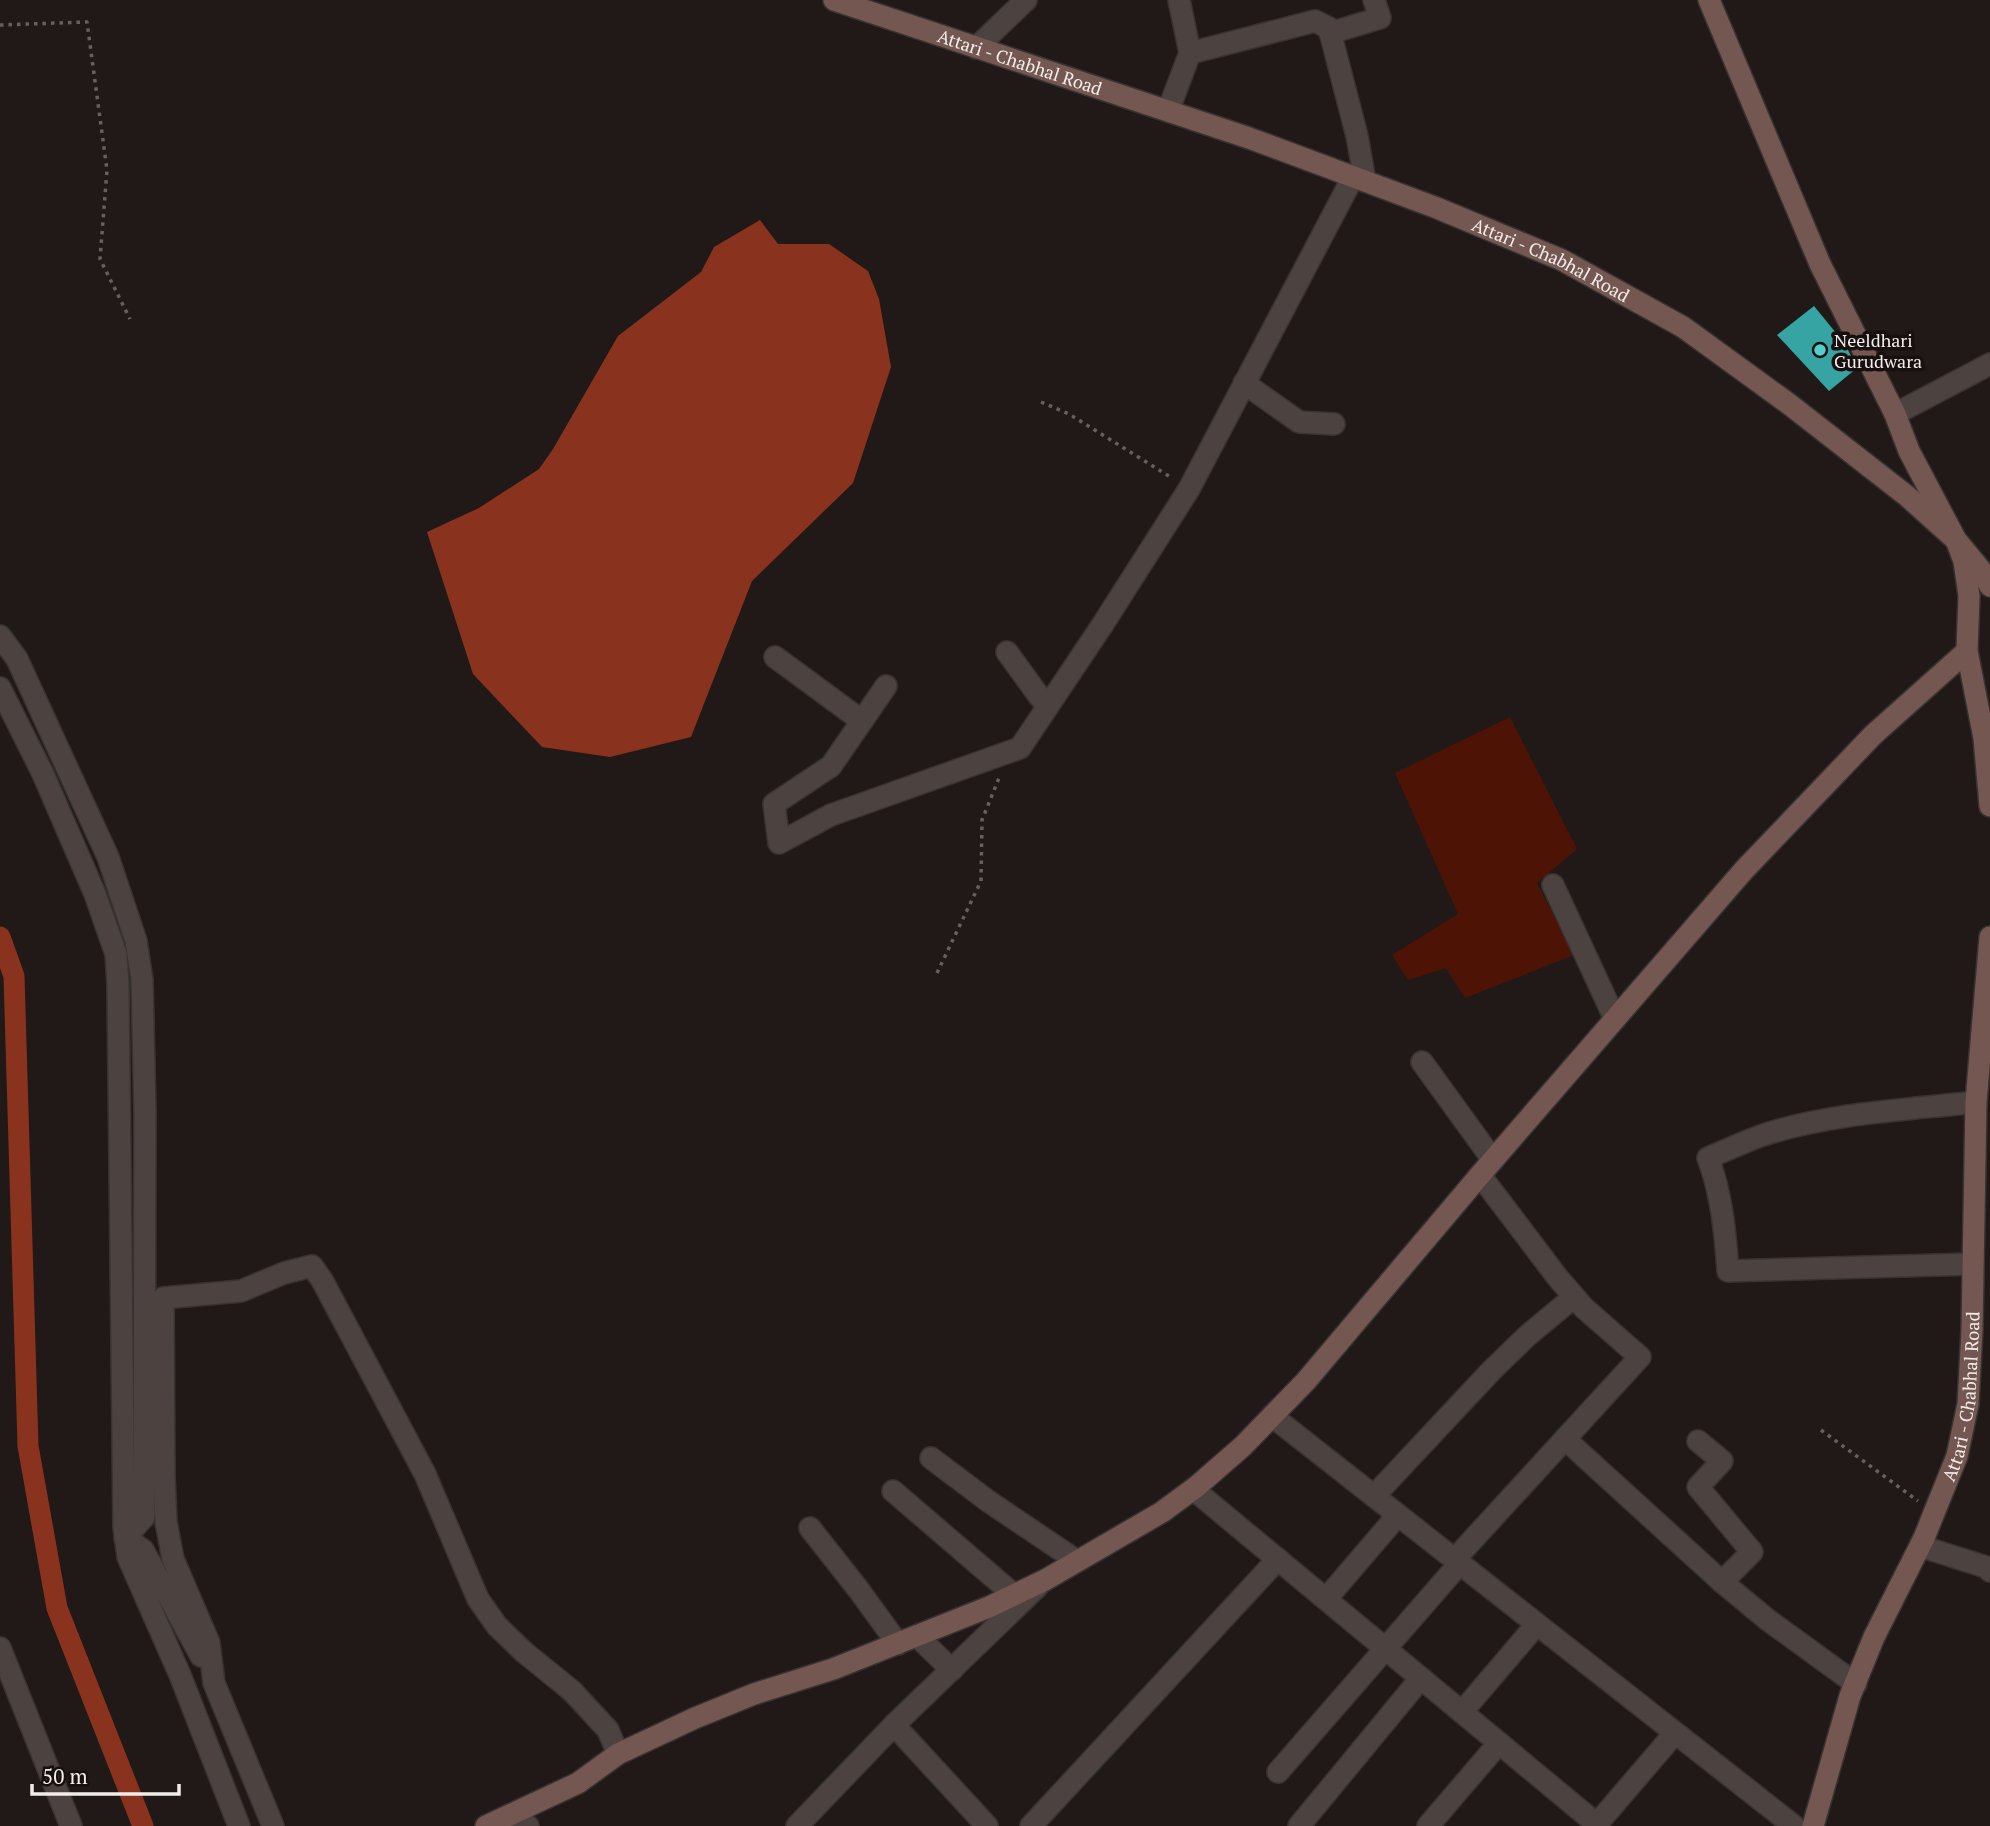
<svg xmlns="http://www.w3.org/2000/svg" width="1990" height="1826" font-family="'PT Serif',serif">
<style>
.green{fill:#4d1406}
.water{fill:#89331e}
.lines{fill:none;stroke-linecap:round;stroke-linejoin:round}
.canal{stroke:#89331e;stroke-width:21}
.building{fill:#35a4a3}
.street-casing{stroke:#383332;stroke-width:24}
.secondary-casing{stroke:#383332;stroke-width:24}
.path{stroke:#67605e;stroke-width:3.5;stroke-dasharray:3.5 5;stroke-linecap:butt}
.street{stroke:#4c4341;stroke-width:21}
.secondary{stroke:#745750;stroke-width:21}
.poi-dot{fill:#53cdcb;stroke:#17100e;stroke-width:2.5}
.labels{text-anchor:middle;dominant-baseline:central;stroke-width:7;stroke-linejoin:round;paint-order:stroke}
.street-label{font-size:18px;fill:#f2edeb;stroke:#17100e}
.poi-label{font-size:18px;fill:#f2edeb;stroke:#17100e;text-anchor:start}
</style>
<rect width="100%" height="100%" fill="#201917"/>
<path class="green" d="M1510 717 1577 849 1537 883 1574 955 1465 998 1446 968 1408 980 1392 955 1458 914 1395 773Z"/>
<path class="water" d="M760 220 778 244H829L868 271 879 299 891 367 853 483 752 581 691 737 610 757 542 747 473 674 427 532 479 508 539 469 553 449 618 336 701 272 714 247Z"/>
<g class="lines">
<path class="canal" d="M0 937 14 976 28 1446 57 1608 143 1826"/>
</g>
<path class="building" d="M1814 306 1845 344 1857 368 1829 391 1777 335Z"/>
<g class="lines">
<defs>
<g id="street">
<path d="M1179 0 1190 53"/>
<path d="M1330 33 1380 18 1374 0"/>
<path d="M976 48 1026 0"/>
<path d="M1168 111 1190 53 1315 21 1329 28 1357 136 1365 181"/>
<path d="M1244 383 1299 422 1334 424"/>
<path d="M1895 414 1990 364"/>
<path d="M0 636 17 659 108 857 136 941 142 980 145 1113 144 1517 125 1538 143 1550 201 1656"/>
<path d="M1007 652 1039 696 1048 705"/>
<path d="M775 657 862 721 831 766 774 804 779 843 831 815 1020 748 1103 624 1189 489 1353 177"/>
<path d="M0 688 43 774 95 894 116 954 118 985 124 1527 128 1557 180 1675 239 1826"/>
<path d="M862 721 886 686"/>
<path d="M1553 885 1615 1019"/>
<path d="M1422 1062 1493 1160"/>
<path d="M1972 1264 1728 1271C1725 1232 1722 1195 1708 1158 1726 1150 1744 1142 1763 1135 1831 1113 1905 1110 1976 1102"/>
<path d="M1272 1416 1794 1826"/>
<path d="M1565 1439 1722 1582 1768 1620 1856 1684"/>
<path d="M1698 1441 1722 1461 1698 1487 1752 1552 1722 1582"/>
<path d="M931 1458 988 1501 1077 1561"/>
<path d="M1193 1489 1599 1826"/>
<path d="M893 1491 1014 1595"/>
<path d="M1374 1496 1492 1370 1527 1336 1574 1297"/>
<path d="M810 1528 858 1589 898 1644"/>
<path d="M1920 1546 1986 1567 1990 1571"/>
<path d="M1455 1559 1640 1357 1584 1308 1558 1278 1480 1175"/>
<path d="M1326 1599 1398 1515"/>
<path d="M918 1637 952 1670"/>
<path d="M0 1648 71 1826"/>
<path d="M1462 1712 1537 1624"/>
<path d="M894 1725 987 1826"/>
<path d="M1278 1772 1460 1563"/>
<path d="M509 1816 528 1826"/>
<path d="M1597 1824 1675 1733"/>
<path d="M273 1826 214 1683 209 1643 173 1559 166 1522 164 1476 163 1298 241 1291 284 1273 312 1266 322 1280 425 1474 478 1599 497 1626 524 1652 572 1691 608 1730 618 1754"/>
<path d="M797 1826 894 1725 1038 1586"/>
<path d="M1031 1826 1278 1559"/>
<path d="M1299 1826 1421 1678"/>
<path d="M1428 1826 1499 1743"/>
</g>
<g id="secondary">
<path id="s1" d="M834 0 1249 138 1437 208 1562 260 1683 327 1789 404 1907 496 1956 540 1964 561 1969 596 1967 651 1984 738 1990 806"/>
<path d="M1709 0 1820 264 1895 414 1909 451 1956 540 1980 569 1990 586"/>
<path d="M486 1826 578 1783 618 1754 695 1718 754 1694 833 1669 989 1607 1045 1580 1162 1512 1196 1487 1243 1446 1306 1381 1480 1175 1744 870 1873 735 1967 651"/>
<path id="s2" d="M1813 1826 1850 1696 1874 1637 1924 1538 1934 1513 1957 1456 1968 1404 1972 1330 1976 1102 1990 937"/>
</g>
</defs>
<use href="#street" class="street-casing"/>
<use href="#secondary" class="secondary-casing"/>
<g class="path">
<path d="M0 25 87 22 107 170 100 259 130 319"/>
<path d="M1041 402 1069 414 1172 478"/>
<path d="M937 973 981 881 982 820 999 778"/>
<path d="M1821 1430 1918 1501"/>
</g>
<use href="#street" class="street"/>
<use href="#secondary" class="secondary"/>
</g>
<circle class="poi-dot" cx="1820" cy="350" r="7"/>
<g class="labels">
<g class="street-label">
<text stroke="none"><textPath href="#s1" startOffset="196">Attari - Chabhal Road</textPath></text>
<text stroke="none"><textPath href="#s1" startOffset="763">Attari - Chabhal Road</textPath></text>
<text stroke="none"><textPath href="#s2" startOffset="458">Attari - Chabhal Road</textPath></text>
</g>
<g class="poi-label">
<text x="1834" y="340">Neeldhari<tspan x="1834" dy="21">Gurudwara</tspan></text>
</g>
</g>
<path d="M32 1784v10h147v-10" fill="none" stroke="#f2edeb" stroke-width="3.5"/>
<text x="42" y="1784" font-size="21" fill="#f2edeb" stroke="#17100e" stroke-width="5" paint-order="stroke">50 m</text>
</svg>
